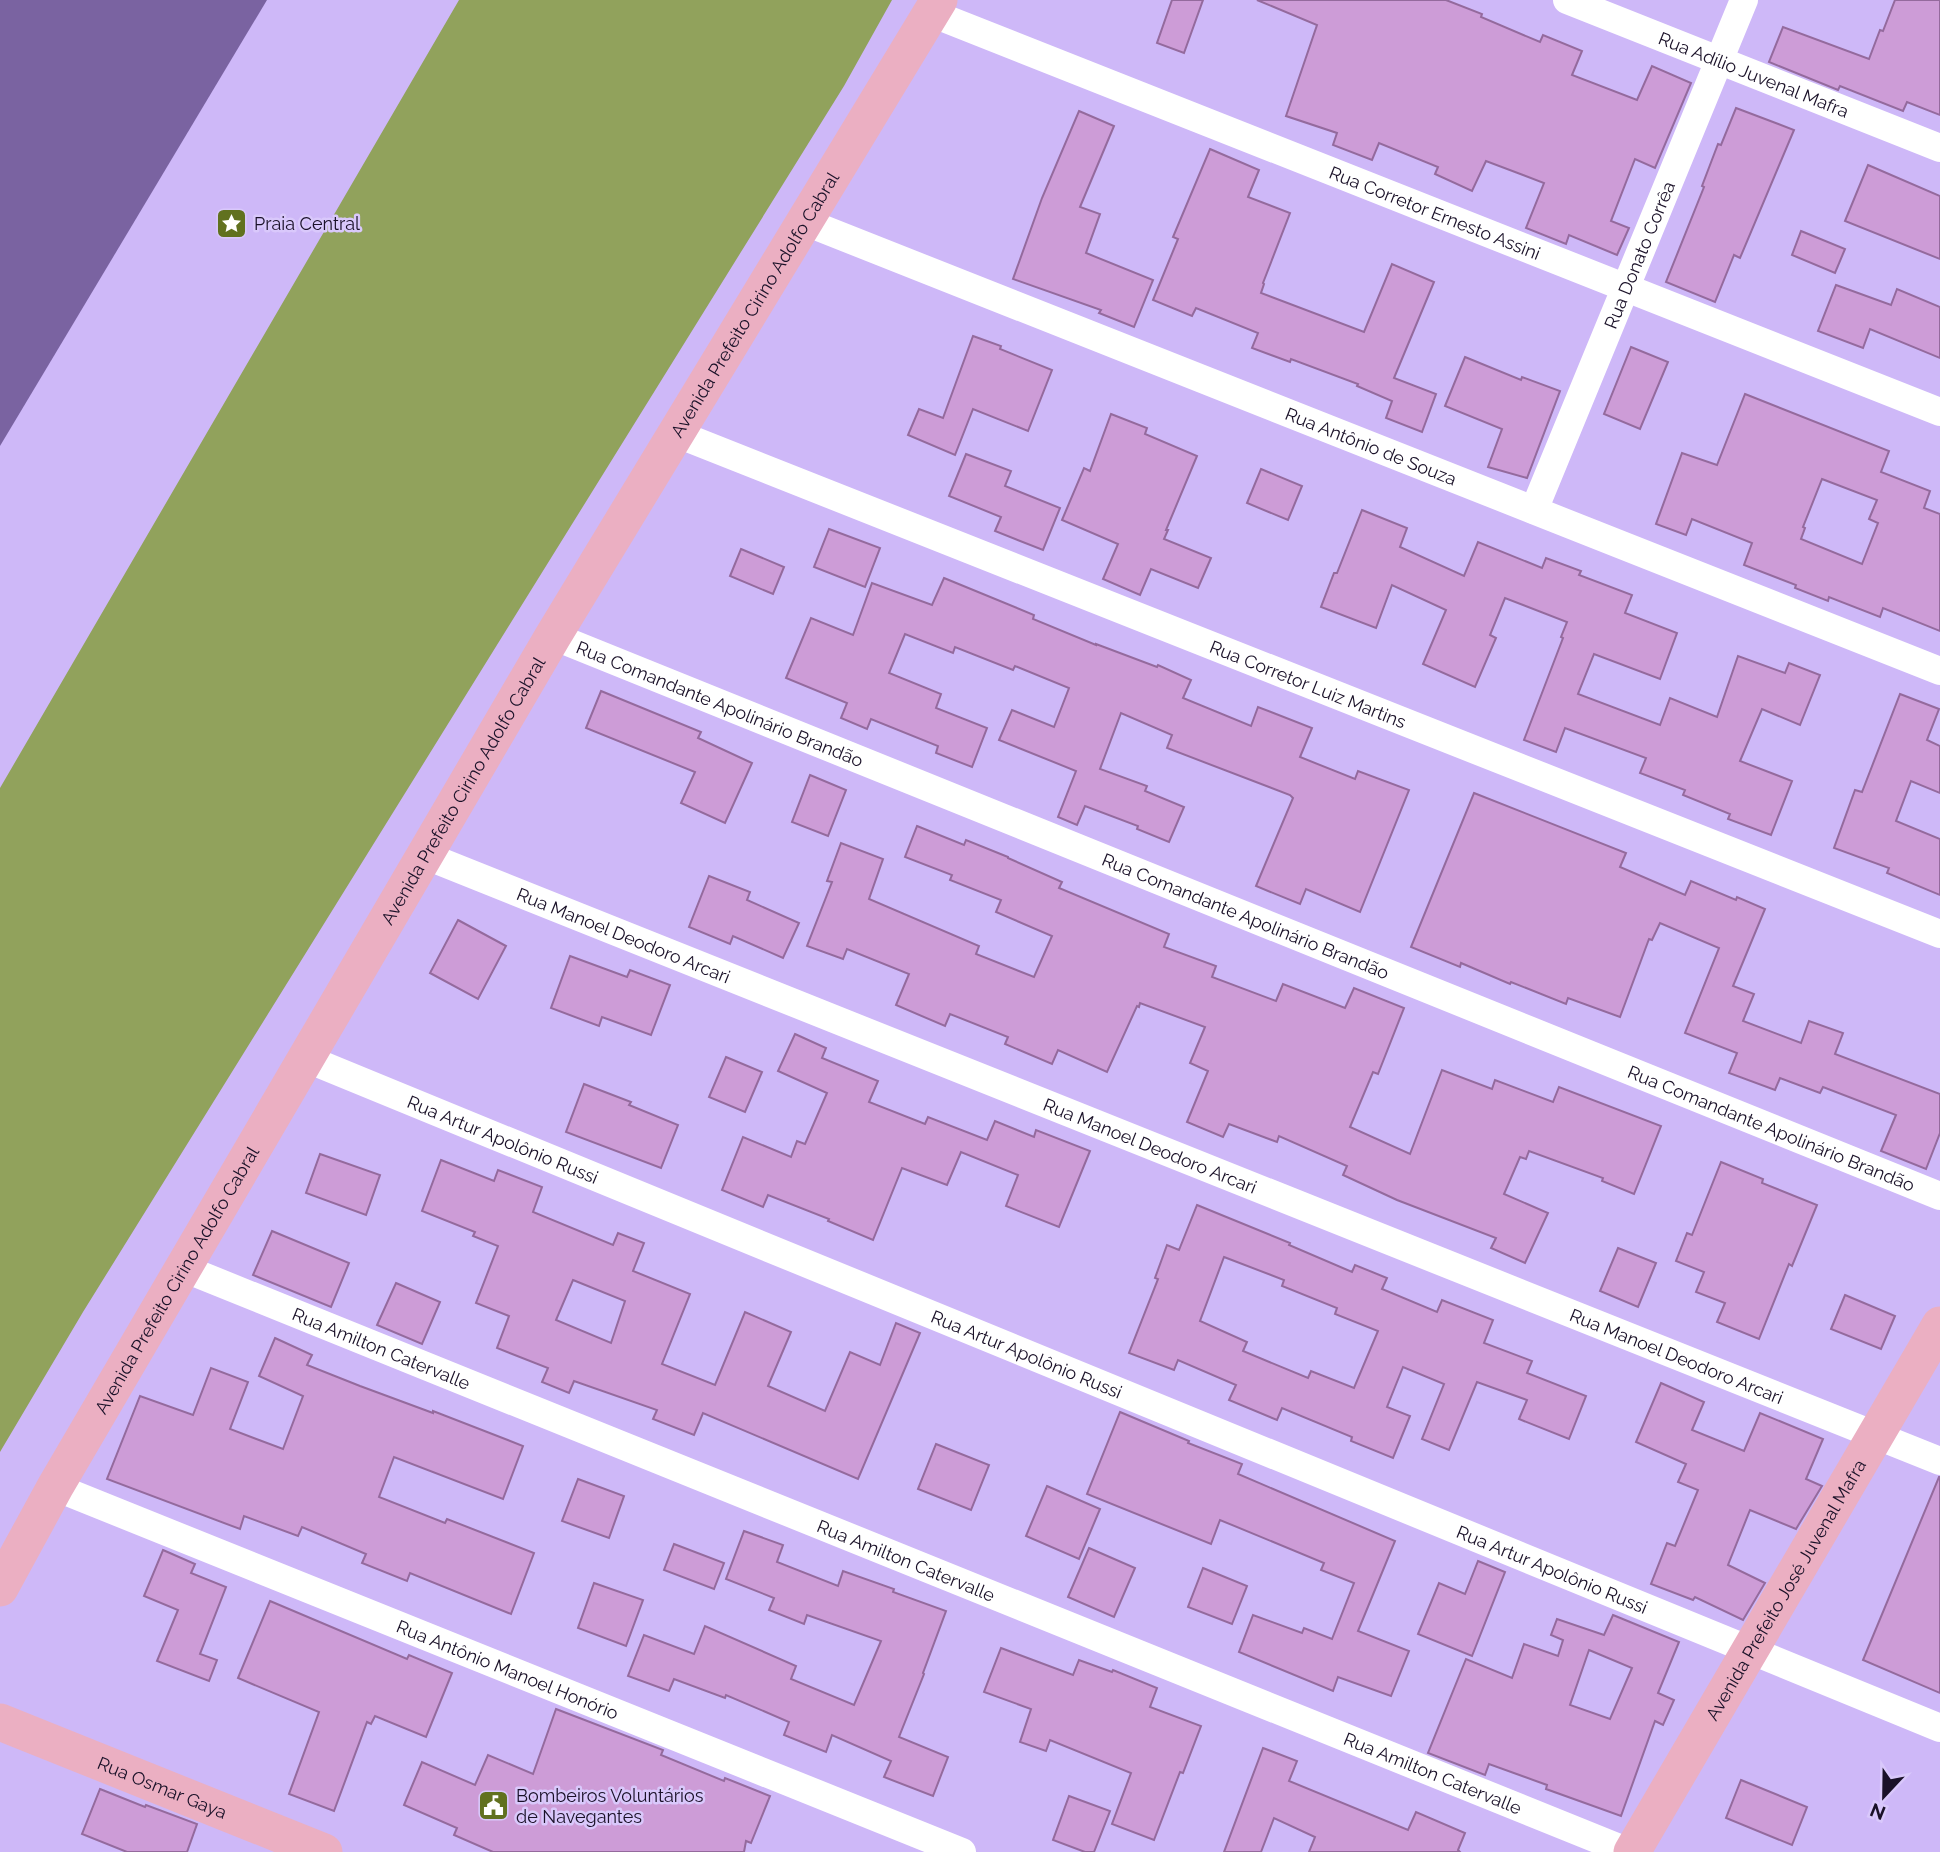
<svg xmlns="http://www.w3.org/2000/svg" width="1940" height="1852" font-family="Raleway,sans-serif">
<style>
.green{fill:#91a25c}
.water{fill:#7a63a1}
.building{fill:#cd9cd7;stroke:#946a9d;stroke-width:2;fill-rule:evenodd}
.lines{fill:none;stroke-linecap:round;stroke-linejoin:round}
.minor{stroke:#fff;stroke-width:28}
.major{stroke:#ebafc2;stroke-width:37}
.labels{text-anchor:middle;dominant-baseline:central;stroke-width:5;stroke-linejoin:round;paint-order:stroke}
.street-label{font-size:18px;fill:#1a1128;stroke:#d9c8fb}
.poi-label{font-size:18px;fill:#1a1128;stroke:#d9c8fb;text-anchor:start}
</style>
<rect width="100%" height="100%" fill="#ceb8f8"/>
<path class="green" d="M459 0H892L844 86 83 1312 0 1452V788Z"/>
<path class="water" d="M0 0H267L0 446Z"/>
<g class="building">
<path d="M1172 0H1203L1184 53 1157 43Z"/>
<path d="M1257 0H1446L1482 14 1481 17 1540 42 1543 35 1582 51 1572 75 1637 100 1652 66 1691 83 1655 168 1635 159 1611 221 1629 228 1617 255 1569 235 1566 244 1526 228 1544 183 1486 161 1472 191 1435 174 1438 167 1379 143 1372 160 1333 145 1337 133 1286 116 1317 25Z"/>
<path d="M1895 0H1940V115L1907 102 1903 111 1840 86 1838 90 1769 62 1783 27 1869 59 1880 30 1883 31Z"/>
<path d="M1736 108 1794 130 1740 258 1734 255 1715 302 1666 282 1704 187 1702 186 1718 144 1721 145Z"/>
<path d="M1079 111 1114 126 1080 207 1100 214 1086 253 1153 280 1134 327 1099 313 1101 310 1013 279 1042 198Z"/>
<path d="M1210 149 1259 170 1248 197 1290 213 1263 283 1264 284 1261 293 1364 332 1392 264 1434 282 1394 378 1436 394 1422 432 1386 418 1392 401 1357 386 1358 384 1291 359 1290 362 1252 348 1258 333 1196 308 1192 316 1153 300 1178 239 1173 237Z"/>
<path d="M1868 165 1940 196V259L1845 221Z"/>
<path d="M1801 231 1845 249 1835 273 1792 255Z"/>
<path d="M1836 285 1891 305 1897 289 1940 307V358L1870 329 1863 348 1818 331Z"/>
<path d="M973 336 1001 346 1000 349 1052 370 1028 431 973 409 955 455 908 435 919 409 943 418Z"/>
<path d="M1631 347 1668 362 1640 429 1604 414Z"/>
<path d="M1465 357 1521 380 1522 377 1560 391 1527 478 1488 467 1502 429 1445 406Z"/>
<path d="M1745 394 1889 451 1881 472 1930 491 1924 508 1940 514V631L1883 608 1880 617 1829 597 1828 601 1795 588 1796 585 1744 565 1752 543 1692 519 1686 535 1656 524 1682 453 1717 465ZM1822 479 1877 500 1869 519 1878 523 1862 564 1801 539 1805 528 1803 527Z"/>
<path d="M1111 414 1147 428 1145 434 1197 456 1166 530H1168L1164 539 1211 558 1198 588 1151 569 1140 595 1103 579 1118 544 1062 520 1084 468 1090 471Z"/>
<path d="M966 454 1011 471 1005 486 1060 508 1043 550 995 531 1001 517 949 496Z"/>
<path d="M1261 469 1302 486 1288 520 1247 503Z"/>
<path d="M1362 510 1407 528 1400 547 1464 576 1478 542 1542 568 1546 558 1581 571 1579 575 1632 595 1625 613 1677 633 1660 679 1594 654 1578 694 1660 725 1670 698 1717 717 1738 656 1785 673 1789 663 1820 675 1800 725 1762 709 1740 761 1792 781 1771 835 1728 819 1730 814 1683 795 1685 790 1640 773 1646 758 1565 728 1556 752 1524 740 1563 638 1561 637 1567 622 1505 598 1490 635 1496 638 1475 687 1423 664 1446 610 1392 585 1376 628 1321 607 1334 573H1337Z"/>
<path d="M829 529 880 548 865 587 814 567Z"/>
<path d="M741 549 784 567 773 594 730 576Z"/>
<path d="M944 578 1034 615 1033 619 1096 645V644L1157 667 1158 665 1191 680 1183 698 1251 726 1258 707 1312 728 1300 757 1355 779 1358 771 1409 790 1360 912 1306 889 1300 904 1256 886 1293 798 1290 795 1167 748 1172 735 1121 713 1100 769 1147 786 1145 791 1184 807 1169 842 1137 829 1138 826 1085 806 1077 825 1058 817 1076 771 999 740 1012 710 1054 727 1069 688 1015 666 1013 670 955 647 953 653 905 634 889 673 941 694 936 708 987 728 972 767 936 753 938 746 871 719 867 729 841 718 847 703 786 678 811 618 853 635 872 583 932 605Z"/>
<path d="M601 691 701 732 698 738 752 763 725 823 681 803 695 772 586 728Z"/>
<path d="M1900 694 1939 709 1927 740 1940 746V793L1911 781 1896 821 1940 839V895L1887 873 1889 868 1834 848 1855 790 1862 792Z"/>
<path d="M810 775 846 790 828 836 792 822Z"/>
<path d="M1474 793 1626 853 1620 867 1685 895 1691 881 1736 900 1737 897 1765 909 1733 986 1754 994 1743 1021 1801 1043 1809 1021 1843 1033 1835 1054 1940 1094V1133L1926 1169 1881 1151 1896 1115 1823 1087 1820 1093 1780 1078 1775 1090 1729 1073 1737 1053 1685 1033 1719 948 1660 923 1652 940 1649 939 1620 1017 1568 998 1566 1004 1511 982 1510 984 1461 963 1460 967 1411 947Z"/>
<path d="M917 826 964 845 966 840 1008 857V858L1062 882 1059 888 1169 934 1164 947 1216 966 1212 977 1276 1001 1283 984 1345 1008 1354 988 1404 1008 1378 1074 1373 1072 1350 1127 1410 1154 1442 1070 1492 1089 1495 1080 1553 1102 1559 1087 1661 1126 1634 1194 1602 1181 1603 1178 1529 1151 1526 1159 1520 1157 1504 1194 1548 1213 1525 1263 1491 1248 1496 1238 1397 1200 1343 1175 1347 1166 1279 1136 1277 1142 1229 1124 1223 1137 1187 1122 1208 1071 1190 1063 1205 1027 1140 1003 1139 1007 1137 1006 1107 1072 1058 1050 1052 1064 1005 1044 1008 1037 950 1014 945 1026 896 1005 909 974 847 949 843 959 807 946 832 882 827 881 841 843 883 859 869 899 979 946 976 954 1034 977 1052 936 996 912 1001 900 950 880 952 875 905 857Z"/>
<path d="M709 876 750 892 747 900 799 923 783 958 733 936 730 944 689 927Z"/>
<path d="M458 920 506 946 478 999 430 973Z"/>
<path d="M570 956 627 977 630 970 670 985 651 1035 602 1017 599 1026 551 1008Z"/>
<path d="M795 1034 826 1048 822 1058 878 1081 869 1102 925 1124 928 1117 987 1140 995 1121 1034 1137 1036 1130 1090 1151 1059 1227 1006 1206 1018 1175 961 1152 947 1185 902 1168 873 1240 828 1221 829 1219 768 1195 763 1207 722 1190 743 1137 791 1157 797 1141 805 1144 827 1093 778 1071Z"/>
<path d="M726 1057 762 1072 745 1112 709 1097Z"/>
<path d="M584 1084 631 1102 629 1105 678 1125 661 1168 566 1132Z"/>
<path d="M320 1154 380 1175 366 1215 306 1193Z"/>
<path d="M441 1160 494 1181 498 1170 542 1187 533 1212 613 1245 618 1233 644 1243 633 1271 690 1294 662 1364 715 1385 745 1312 791 1332 768 1386 825 1411 850 1352 880 1365 896 1323 920 1333 858 1479 703 1413 694 1435 653 1419 657 1410 574 1381 569 1393 542 1382 548 1368 497 1348 509 1316 476 1303 498 1246 473 1236 475 1232 422 1211ZM573 1280 625 1301 611 1343 556 1320Z"/>
<path d="M1721 1162 1763 1179 1762 1183 1817 1205 1792 1266 1789 1264 1759 1339 1717 1322 1725 1303 1696 1292 1704 1272 1676 1261 1687 1233 1692 1235Z"/>
<path d="M1197 1205 1290 1243 1289 1245 1352 1272 1355 1265 1387 1278 1382 1289 1437 1312 1442 1300 1493 1320 1484 1343 1532 1361 1527 1373 1586 1396 1569 1439 1519 1419 1527 1400 1477 1382 1449 1450 1422 1439 1444 1384 1403 1367 1387 1407 1410 1416 1393 1458 1351 1441 1352 1437 1282 1408 1277 1420 1229 1400 1236 1385 1178 1360 1174 1370 1129 1353 1158 1279 1155 1278 1167 1245 1179 1250ZM1224 1257 1284 1280 1282 1286 1337 1308 1335 1314 1378 1331 1354 1388 1311 1371 1308 1378 1243 1351 1247 1342 1200 1321Z"/>
<path d="M272 1231 349 1263 331 1307 253 1275Z"/>
<path d="M1618 1248 1656 1263 1638 1307 1600 1291Z"/>
<path d="M396 1283 440 1302 422 1344 377 1325Z"/>
<path d="M1845 1295 1895 1316 1881 1349 1831 1329Z"/>
<path d="M275 1338 312 1355 307 1365 360 1386 433 1413V1411L523 1446 503 1499 394 1457 379 1497 445 1523 447 1519 534 1553 511 1614 410 1573 407 1581 362 1563 366 1554 302 1527 298 1536 244 1516 240 1529 107 1479 140 1396 193 1415 211 1368 248 1382 230 1429 283 1449 303 1396 259 1376Z"/>
<path d="M1661 1383 1704 1402 1692 1430 1744 1451 1760 1413 1823 1439 1806 1479 1822 1486 1796 1529 1750 1510 1728 1565 1765 1583 1743 1620 1695 1597 1693 1600 1651 1584 1667 1543 1675 1546 1698 1490 1678 1482 1686 1464 1636 1442Z"/>
<path d="M1120 1412 1189 1441 1188 1443 1242 1464 1238 1474 1395 1541 1358 1631 1409 1651 1391 1696 1338 1677 1333 1691 1239 1652 1253 1615 1302 1633 1304 1628 1332 1639 1354 1583 1321 1570 1324 1563 1220 1520 1211 1544 1087 1494Z"/>
<path d="M936 1444 989 1465 971 1510 918 1489Z"/>
<path d="M1939 1477H1940V1693L1863 1660Z"/>
<path d="M578 1479 624 1496 609 1538 562 1521Z"/>
<path d="M1047 1486 1100 1509 1079 1559 1026 1536Z"/>
<path d="M744 1531 783 1545 777 1562 838 1586 843 1571 894 1589 893 1592 946 1611 923 1673 924 1674 899 1737 948 1757 933 1796 884 1777 891 1761 832 1735 826 1752 784 1735 789 1722 726 1695 725 1698 674 1679 669 1691 628 1676 644 1635 694 1654 705 1626 796 1666 791 1679 854 1705 881 1641 807 1615 804 1624 769 1610 774 1598 726 1579Z"/>
<path d="M674 1544 724 1563 714 1589 664 1570Z"/>
<path d="M1089 1548 1135 1568 1114 1617 1068 1597Z"/>
<path d="M163 1550 195 1564 191 1573 226 1587 200 1654 217 1660 209 1681 157 1661 178 1610 144 1596Z"/>
<path d="M1478 1561 1505 1572 1472 1656 1418 1634 1439 1583 1465 1594Z"/>
<path d="M1203 1568 1247 1586 1232 1624 1188 1607Z"/>
<path d="M594 1583 643 1600 626 1646 578 1628Z"/>
<path d="M270 1601 407 1659 409 1655 452 1673 426 1737 375 1716 371 1724 367 1722 334 1811 289 1794 319 1712 238 1678Z"/>
<path d="M1613 1615 1679 1642 1658 1693 1674 1700 1663 1725 1655 1721 1621 1816 1546 1789 1547 1785 1489 1764 1485 1775 1428 1753 1466 1659 1512 1678 1524 1644 1558 1656 1563 1640 1551 1635 1557 1619 1604 1635ZM1589 1650 1632 1668 1610 1719 1570 1705Z"/>
<path d="M1001 1648 1073 1675 1079 1660 1112 1672 1113 1670 1157 1688 1150 1707 1201 1726 1183 1773 1180 1772 1154 1840 1112 1824 1131 1773 1050 1740 1046 1751 1020 1742 1031 1709 984 1692Z"/>
<path d="M556 1709 663 1750 661 1755 724 1781 725 1778 770 1796 751 1843 746 1841 744 1852H493L454 1835 457 1828 404 1805 422 1762 475 1785 488 1755 533 1774Z"/>
<path d="M1263 1748 1297 1761 1289 1781 1408 1830 1416 1812 1465 1833 1458 1850 1460 1852H1309L1315 1837 1274 1818 1261 1852H1224Z"/>
<path d="M1741 1780 1807 1807 1792 1845 1726 1818Z"/>
<path d="M100 1789 145 1807 146 1805 197 1824 187 1852H127L82 1834Z"/>
<path d="M1069 1796 1110 1811 1094 1852H1085L1053 1840Z"/>
</g>
<g class="lines">
<g class="minor">
<path id="s1" d="M1567 0 1940 148"/>
<path id="s2" d="M931 13 1940 412"/>
<path id="s3" d="M803 221 1940 671"/>
<path id="s4" d="M675 433 1940 934"/>
<path id="s5" d="M1534 510 1744 0"/>
<path id="s6" d="M553 636 1940 1196"/>
<path id="s7" d="M424 855 1940 1461"/>
<path id="s8" d="M305 1058 1940 1728"/>
<path id="s9" d="M183 1268 1629 1852"/>
<path id="s10" d="M55 1487 962 1852"/>
</g>
<g class="major">
<path id="s11" d="M0 1588 55 1487 553 636 939 0"/>
<path id="s12" d="M0 1722 324 1852"/>
<path id="s13" d="M1632 1852 1940 1325"/>
</g>
</g>
<defs>
<symbol id="sight-square" viewBox="-11 -11 22 22"><rect x="-9" y="-9" width="18" height="18" rx="4" fill="#61711f" stroke="#d9c8fb"/><path d="M0-6L1.8-2.2L6-1.7L2.9 1.2L3.7 5.4L0 3.3L-3.7 5.4L-2.9 1.2L-6-1.7L-1.8-2.2Z" fill="#fff"/></symbol>
<symbol id="civic-square" viewBox="-11 -11 22 22"><rect x="-9" y="-9" width="18" height="18" rx="4" fill="#61711f" stroke="#d9c8fb"/><path d="M-.6-6.5H3V-4.5H.6V-3L4-1V1h2V6H-6V1h2V-1L-.6-3ZM-1.2 2.5V6h2.4V2.5Z" fill="#fff"/></symbol>
</defs>
<g fill-rule="evenodd">
<use href="#sight-square" x="214" y="206" width="35" height="35"/>
<use href="#civic-square" x="476" y="1788" width="35" height="35"/>
</g>
<g class="labels">
<g class="street-label">
<text stroke="none"><textPath href="#s1" startOffset="201">Rua Adílio Juvenal Mafra</textPath></text>
<text stroke="none"><textPath href="#s2" startOffset="542">Rua Corretor Ernesto Assini</textPath></text>
<text stroke="none"><textPath href="#s5" startOffset="276">Rua Donato Corrêa</textPath></text>
<text stroke="none"><textPath href="#s11" startOffset="1489">Avenida Prefeito Cirino Adolfo Cabral</textPath></text>
<text stroke="none"><textPath href="#s3" startOffset="611">Rua Antônio de Souza</textPath></text>
<text stroke="none"><textPath href="#s4" startOffset="681">Rua Corretor Luiz Martins</textPath></text>
<text stroke="none"><textPath href="#s6" startOffset="180">Rua Comandante Apolinário Brandão</textPath></text>
<text stroke="none"><textPath href="#s11" startOffset="922">Avenida Prefeito Cirino Adolfo Cabral</textPath></text>
<text stroke="none"><textPath href="#s6" startOffset="747">Rua Comandante Apolinário Brandão</textPath></text>
<text stroke="none"><textPath href="#s7" startOffset="215">Rua Manoel Deodoro Arcari</textPath></text>
<text stroke="none"><textPath href="#s6" startOffset="1314">Rua Comandante Apolinário Brandão</textPath></text>
<text stroke="none"><textPath href="#s8" startOffset="214">Rua Artur Apolônio Russi</textPath></text>
<text stroke="none"><textPath href="#s7" startOffset="782">Rua Manoel Deodoro Arcari</textPath></text>
<text stroke="none"><textPath href="#s11" startOffset="355">Avenida Prefeito Cirino Adolfo Cabral</textPath></text>
<text stroke="none"><textPath href="#s9" startOffset="214">Rua Amilton Catervalle</textPath></text>
<text stroke="none"><textPath href="#s8" startOffset="780">Rua Artur Apolônio Russi</textPath></text>
<text stroke="none"><textPath href="#s7" startOffset="1349">Rua Manoel Deodoro Arcari</textPath></text>
<text stroke="none"><textPath href="#s9" startOffset="780">Rua Amilton Catervalle</textPath></text>
<text stroke="none"><textPath href="#s8" startOffset="1348">Rua Artur Apolônio Russi</textPath></text>
<text stroke="none"><textPath href="#s13" startOffset="304">Avenida Prefeito José Juvenal Mafra</textPath></text>
<text stroke="none"><textPath href="#s10" startOffset="488">Rua Antônio Manoel Honório</textPath></text>
<text stroke="none"><textPath href="#s9" startOffset="1348">Rua Amilton Catervalle</textPath></text>
<text stroke="none"><textPath href="#s12" startOffset="175">Rua Osmar Gaya</textPath></text>
</g>
<g class="poi-label">
<text x="254" y="223">Praia Central</text>
<text x="516" y="1795">Bombeiros Voluntários<tspan x="516" dy="21">de Navegantes</tspan></text>
</g>
</g>
<g transform="translate(1884 1796) rotate(202)" stroke="#d9c8fb" stroke-width="5" paint-order="stroke">
<path d="M0-5L12 26L0 18L-12 26Z" fill="#1a1128"/>
<text y="-10" font-size="19" font-weight="bold" text-anchor="middle" fill="#1a1128">N</text>
</g>
</svg>
